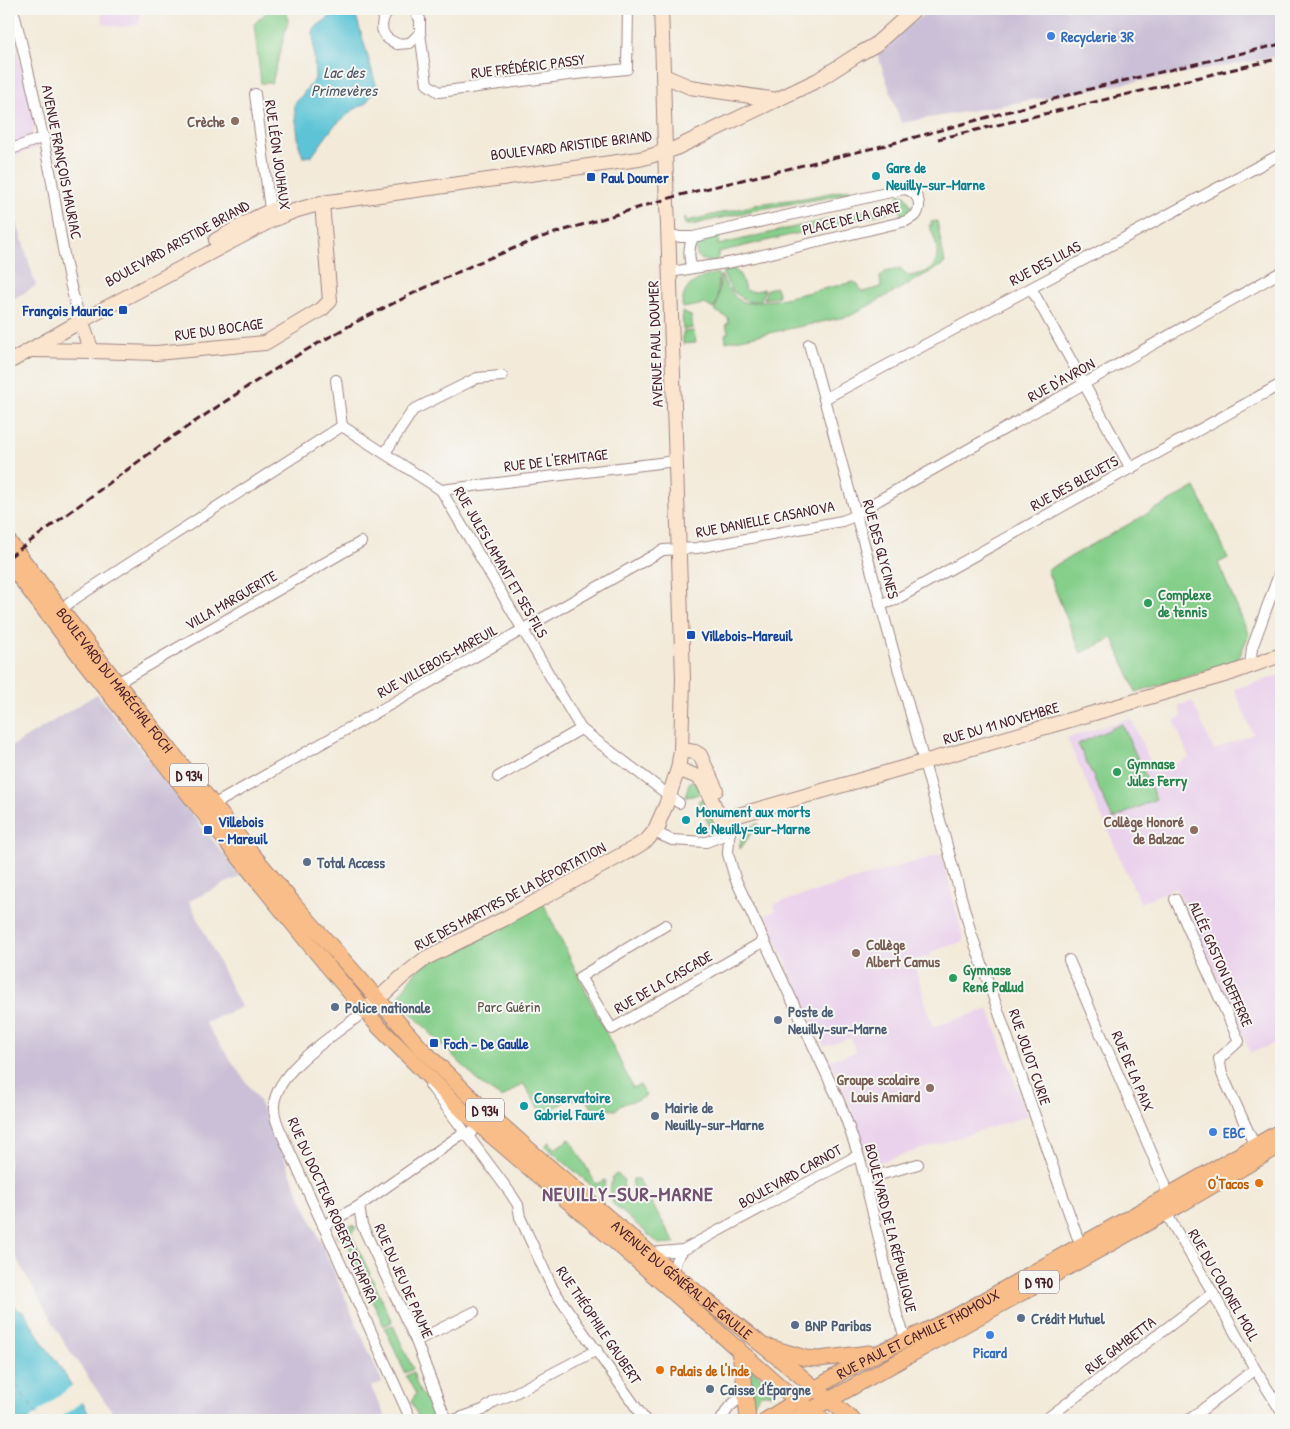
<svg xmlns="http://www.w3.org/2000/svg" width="1290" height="1429" font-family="'Patrick Hand',sans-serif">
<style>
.built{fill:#ead1ec}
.industrial{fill:#cabfd6}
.green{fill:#86cf8b;stroke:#68775b}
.water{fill:#5bc4d6;stroke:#527280}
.pier{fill:#f3ead9}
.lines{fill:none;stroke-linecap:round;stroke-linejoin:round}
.ferry{stroke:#505967;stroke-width:1;stroke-dasharray:6 5;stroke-linecap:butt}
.street-casing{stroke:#9e8482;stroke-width:12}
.secondary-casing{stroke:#9e8482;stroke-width:16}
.primary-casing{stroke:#9e8482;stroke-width:17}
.street{stroke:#fff;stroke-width:10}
.secondary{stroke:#fce5cf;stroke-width:14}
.primary{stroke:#f8bd88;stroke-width:15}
.rail{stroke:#4a1f2b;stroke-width:3;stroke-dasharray:8 4;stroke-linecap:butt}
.shop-dot{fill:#3f7fe0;stroke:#f6f6f2;stroke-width:2}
.education-dot{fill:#8d6e63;stroke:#f6f6f2;stroke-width:2}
.culture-dot{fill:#0f9aa8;stroke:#f6f6f2;stroke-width:2}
.transit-dot{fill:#1a4fb4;stroke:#f6f6f2;stroke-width:2}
.leisure-dot{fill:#2e9e5b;stroke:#f6f6f2;stroke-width:2}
.service-dot{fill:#5c6f8a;stroke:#f6f6f2;stroke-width:2}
.food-dot{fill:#e8710a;stroke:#f6f6f2;stroke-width:2}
.labels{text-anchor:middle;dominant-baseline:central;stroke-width:4;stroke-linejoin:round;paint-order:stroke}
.shield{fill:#f6f6f2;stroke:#7e6067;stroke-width:1}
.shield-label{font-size:14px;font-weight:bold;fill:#4a1f2b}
.shop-label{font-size:15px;font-weight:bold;fill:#366cbe;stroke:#f6f6f2;text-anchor:start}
.street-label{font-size:15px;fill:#4a1f2b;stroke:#f6f6f2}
.education-label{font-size:15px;font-weight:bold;fill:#785e54;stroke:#f6f6f2;text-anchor:end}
.culture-label{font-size:15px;font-weight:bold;fill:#0d838f;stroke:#f6f6f2;text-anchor:start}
.transit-label{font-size:15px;font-weight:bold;fill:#164399;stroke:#f6f6f2;text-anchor:start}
.leisure-label{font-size:15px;font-weight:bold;fill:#27864d;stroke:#f6f6f2;text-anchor:start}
.service-label{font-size:15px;font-weight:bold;fill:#4e5e75;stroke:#f6f6f2;text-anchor:start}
.park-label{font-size:15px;fill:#5c5448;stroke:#f6f6f2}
.food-label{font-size:15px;font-weight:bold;fill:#c56008;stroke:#f6f6f2;text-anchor:end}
.water-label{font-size:16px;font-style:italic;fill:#505967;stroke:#f6f6f2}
.district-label{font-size:20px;font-weight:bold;letter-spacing:1px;fill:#755272;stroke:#f6f6f2}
</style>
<rect width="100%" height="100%" fill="#f6f6f2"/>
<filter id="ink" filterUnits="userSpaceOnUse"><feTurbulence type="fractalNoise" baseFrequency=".02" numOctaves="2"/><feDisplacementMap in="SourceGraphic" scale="10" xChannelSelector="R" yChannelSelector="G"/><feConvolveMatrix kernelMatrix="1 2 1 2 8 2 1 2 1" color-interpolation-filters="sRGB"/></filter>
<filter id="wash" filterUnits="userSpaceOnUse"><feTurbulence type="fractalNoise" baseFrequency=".0096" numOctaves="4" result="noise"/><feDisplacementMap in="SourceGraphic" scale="20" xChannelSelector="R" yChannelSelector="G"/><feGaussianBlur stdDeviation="1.12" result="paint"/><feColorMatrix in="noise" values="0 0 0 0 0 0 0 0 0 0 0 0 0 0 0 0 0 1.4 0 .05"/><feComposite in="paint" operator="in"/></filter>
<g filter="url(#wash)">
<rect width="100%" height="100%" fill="#f3ead9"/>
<g class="built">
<path d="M101 9H141L139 25 122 27 103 24Z"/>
<path d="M9 18 35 125 32 133 37 148 9 158Z"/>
<path d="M1281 675V1041L1251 1053 1176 887 1140 903 1067 738 1131 718 1155 773 1189 758 1174 720 1182 717 1178 706 1192 701 1214 750 1253 734 1234 689Z"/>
<path d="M941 854 964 941 930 952 931 955 913 961 933 1027 989 1009 1027 1116 870 1165 856 1120 830 1060 855 1052 851 1038 824 1047 765 915 776 911 774 904Z"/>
</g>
<g class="industrial">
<path d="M931 9H1281V56L901 123 876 50Z"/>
<path d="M9 196 36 286 9 301Z"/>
<path d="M97 694 241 876 189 901 241 1007 205 1023 258 1099 382 1382 371 1387 387 1420H118L65 1344 9 1245V748Z"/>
</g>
<g class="green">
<path d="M270 9 286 11 288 21 272 83H261L254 24Z"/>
<path d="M850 189 851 192 826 198 759 209 691 225H686L684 222 685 217 687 221 764 203 804 198Z"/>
<path d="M899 193 905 195 911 207 909 215 900 219 901 209 719 252 716 262C705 262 691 259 698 244L706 239 720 235 718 245 897 203Z"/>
<path d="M937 221 945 263 941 266 850 316 726 342 725 334 728 333 726 324 729 323 728 318 714 310 717 304 721 275 727 287 736 298 746 303 780 299 853 282 858 284 862 292 881 287 880 277 885 272 900 268 909 276C914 275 920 274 925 272 945 263 936 240 929 225H932L931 222Z"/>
<path d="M734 269C751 282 734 297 765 289L761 300 748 302 732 291 722 272Z"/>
<path d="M717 273 719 276 717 302 713 309 705 304 682 308C682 284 697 279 717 273Z"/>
<path d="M776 287 779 296 764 299 767 289Z"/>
<path d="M682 312 691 316 693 328 683 330Z"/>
<path d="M694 331 696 343 683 344V332Z"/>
<path d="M1195 487 1228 558 1218 563 1249 635 1240 655 1230 664 1136 692 1113 638 1081 653 1047 570Z"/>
<path d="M1122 724 1156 799 1113 819 1078 744Z"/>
<path d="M693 780 703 792 693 796 685 797 689 783Z"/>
<path d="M705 797 725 823 726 830 709 836 710 827 698 801Z"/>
<path d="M759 823 740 849C739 837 746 826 759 823Z"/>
<path d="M542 901 633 1088 640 1085 646 1096C632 1104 627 1099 615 1110L592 1108 587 1100 569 1099 543 1115 523 1083 502 1098 482 1085 401 1003 399 996 403 989 418 969Z"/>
<path d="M570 1139 596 1184 605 1180 604 1192H599L545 1146 550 1142 554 1149Z"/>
<path d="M617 1174 624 1180 622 1194 610 1192 612 1177Z"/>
<path d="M633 1179H638L648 1196 631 1195Z"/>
<path d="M613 1198 651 1202 675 1243 659 1244 612 1203Z"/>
<path d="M352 1225 357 1227 351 1234 370 1274 362 1278 349 1246 337 1236 338 1232Z"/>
<path d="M371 1277 392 1322 384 1326 363 1280Z"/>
<path d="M393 1325 413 1369 405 1373 385 1328Z"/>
<path d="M747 1365 776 1390 772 1394H761L753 1404Z"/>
<path d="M413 1372C415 1378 417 1386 420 1392 426 1401 446 1407 430 1420H420L411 1402 416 1394 406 1376Z"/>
</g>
<g class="water">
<path d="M341 9H354L377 88 365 104 353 110 333 127 312 156 303 157 299 145 294 105 315 79 313 29Z"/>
<path d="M9 1295 17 1309 25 1313 42 1342 57 1362 93 1420H9Z"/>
</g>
<path class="pier" d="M74 1384 84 1400 58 1420H28Z"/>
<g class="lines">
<path class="ferry" d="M9 1375 41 1420"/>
</g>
</g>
<g filter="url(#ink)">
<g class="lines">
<defs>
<g id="street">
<path d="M13 9C27 64 40 120 51 176 59 222 65 276 81 321"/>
<path d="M392 9C382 13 379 29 386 37 389 40 394 42 397 44L410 43 420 33"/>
<path d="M413 9 420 19V33L427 84 439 92 576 74 627 69 628 9"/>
<path d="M255 94 271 217"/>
<path d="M9 150 44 137"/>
<path d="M668 234 680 237H693L904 189C917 191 923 203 916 215L906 221C850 234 794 248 737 261 715 266 692 267 669 273"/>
<path d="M692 268C688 257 688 248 693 237"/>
<path d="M1031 288 1131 469"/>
<path d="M809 344 971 933 1077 1236 1084 1249"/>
<path d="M336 380 342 426"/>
<path d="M824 399 1281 154"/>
<path d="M385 453 413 410 477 378 502 376"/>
<path d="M441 490 675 461"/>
<path d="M880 605 895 600 1281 384"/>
<path d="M60 610 79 596 342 426 441 490 581 729 679 803"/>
<path d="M1250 666 1252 648 1281 569"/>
<path d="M117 683 361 542"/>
<path d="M498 777 581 729"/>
<path d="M213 805 663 550 697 548 842 521 850 518 879 500 1281 272"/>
<path d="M728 818 730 824 728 854 735 878 839 1101 846 1119 861 1163 897 1315 906 1340"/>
<path d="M654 832 672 840 706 842 730 833"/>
<path d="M1175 899 1239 1041 1219 1059 1222 1074 1255 1146"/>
<path d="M666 925 580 977 612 1029 764 941"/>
<path d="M1069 960 1165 1184 1170 1220 1213 1293 1255 1369 1281 1411"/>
<path d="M365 1011C338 1033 277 1068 274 1105 273 1117 280 1130 285 1141L411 1420"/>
<path d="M430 1085 511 1194 518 1205 520 1217 528 1235 553 1289 645 1420"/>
<path d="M865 1179 918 1164"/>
<path d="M359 1206 362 1225 416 1341 446 1420"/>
<path d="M323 1226 359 1206 459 1136 472 1132"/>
<path d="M649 1253 683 1250 853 1158 859 1157"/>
<path d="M674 1274 676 1260 683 1250"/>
<path d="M416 1341 474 1312"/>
<path d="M454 1420 483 1410 495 1401 513 1394 597 1350"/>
<path d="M721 1420 729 1407 746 1393"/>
<path d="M1045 1420 1213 1293"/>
<path d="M1189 1420 1255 1369"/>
</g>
<g id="secondary">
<path d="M664 76 690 87 777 100"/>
<path d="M216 240 257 217 279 207"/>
<path d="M81 321 92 351 156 353 265 343 322 309 330 301 322 203"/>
<path d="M32 350 92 351"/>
<path d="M9 362 81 321 272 220 294 211 322 203 639 159C651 157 662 151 674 149L818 80 857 55 875 45 915 9"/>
<path d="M681 750 695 752 700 755 716 790"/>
<path d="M678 769 698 777 703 782 719 816 728 818 1115 707 1231 673 1281 655"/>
<path d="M654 832 666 805 678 769 681 750 683 678 668 224C664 152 664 80 661 9"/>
<path d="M365 1011 402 977 426 958 504 919 636 847 647 840 659 826"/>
</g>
<g id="primary">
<path id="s1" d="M9 542 117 683 253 855 294 904 420 1047 479 1105 533 1153 674 1274 797 1373 853 1420"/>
<path d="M9 563 65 637 213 825 310 945 379 1027 464 1112 641 1264 783 1389 823 1420"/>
<path d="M769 1347 805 1358 819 1359 869 1353"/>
<path d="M738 1348 743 1369 748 1420"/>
<path id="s2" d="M766 1420 842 1372 878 1353 955 1317 1281 1131"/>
<path d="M793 1420 1178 1206 1281 1145"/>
</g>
</defs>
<use href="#street" class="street-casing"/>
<use href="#secondary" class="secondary-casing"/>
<use href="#primary" class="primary-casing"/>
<use href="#street" class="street"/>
<use href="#secondary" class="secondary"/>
<use href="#primary" class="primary"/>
<g class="rail">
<path d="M938 139 1281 58"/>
<path d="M9 557 169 439 250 385 301 353 356 322 414 293 475 264 542 237 680 195 890 144 1101 86 1281 44"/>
</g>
</g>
</g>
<g class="shop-dot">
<circle cx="1051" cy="36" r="5"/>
<circle cx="1213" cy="1132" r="5"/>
<circle cx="990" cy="1335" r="5"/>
</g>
<g class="education-dot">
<circle cx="235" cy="121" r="5"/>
<circle cx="1194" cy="830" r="5"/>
<circle cx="856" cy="953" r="5"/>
<circle cx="930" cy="1088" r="5"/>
</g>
<g class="culture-dot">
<circle cx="876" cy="176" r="5"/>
<circle cx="686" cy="820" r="5"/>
<circle cx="524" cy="1106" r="5"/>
</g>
<g class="transit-dot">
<rect x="586" y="172" width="10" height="10" rx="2.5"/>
<rect x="118" y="305" width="10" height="10" rx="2.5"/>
<rect x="686" y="630" width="10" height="10" rx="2.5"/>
<rect x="203" y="825" width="10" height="10" rx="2.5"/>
<rect x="429" y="1038" width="10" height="10" rx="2.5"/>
</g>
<g class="leisure-dot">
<circle cx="1148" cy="603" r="5"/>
<circle cx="1117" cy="772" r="5"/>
<circle cx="953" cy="978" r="5"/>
</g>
<g class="service-dot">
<circle cx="307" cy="862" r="5"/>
<circle cx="335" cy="1007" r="5"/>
<circle cx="778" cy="1020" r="5"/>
<circle cx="655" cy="1116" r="5"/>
<circle cx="1021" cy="1318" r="5"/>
<circle cx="795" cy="1325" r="5"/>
<circle cx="710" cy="1389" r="5"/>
</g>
<g class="food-dot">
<circle cx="1259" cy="1183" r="5"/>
<circle cx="660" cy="1370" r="5"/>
</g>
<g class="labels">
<g class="shield">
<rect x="170" y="763.5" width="38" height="23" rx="4"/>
<rect x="466" y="1098.5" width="38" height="23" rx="4"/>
<rect x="1019" y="1270.5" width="40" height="23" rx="4"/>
</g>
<g class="shield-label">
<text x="189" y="775">D 934</text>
<text x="485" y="1110">D 934</text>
<text x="1039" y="1282">D 970</text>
</g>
<g class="shop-label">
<text x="1061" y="36">Recyclerie 3R</text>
<text x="1223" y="1132">EBC</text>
<text x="990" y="1352" text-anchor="middle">Picard</text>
</g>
<g class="street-label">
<text transform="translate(528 66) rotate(-7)">RUE FRÉDÉRIC PASSY</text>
<text transform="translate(571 145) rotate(-7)">BOULEVARD ARISTIDE BRIAND</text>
<text transform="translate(278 155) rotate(82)">RUE LÉON JOUHAUX</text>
<text transform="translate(62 162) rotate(79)">AVENUE FRANÇOIS MAURIAC</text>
<text transform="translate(851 218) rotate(-14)">PLACE DE LA GARE</text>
<text transform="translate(177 243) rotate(-29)">BOULEVARD ARISTIDE BRIAND</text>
<text transform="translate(1045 263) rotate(-28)">RUE DES LILAS</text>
<text transform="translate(219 329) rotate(-8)">RUE DU BOCAGE</text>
<text transform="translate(655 344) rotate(-92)">AVENUE PAUL DOUMER</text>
<text transform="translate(1061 380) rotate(-29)">RUE D'AVRON</text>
<text transform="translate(556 460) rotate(-7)">RUE DE L'ERMITAGE</text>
<text transform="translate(1074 483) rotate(-29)">RUE DES BLEUETS</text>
<text transform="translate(765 519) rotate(-11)">RUE DANIELLE CASANOVA</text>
<text transform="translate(881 549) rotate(75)">RUE DES GLYCINES</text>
<text transform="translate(501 562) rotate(60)">RUE JULES LAMANT ET SES FILS</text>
<text transform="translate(231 600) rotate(-30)">VILLA MARGUERITE</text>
<text transform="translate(437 661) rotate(-29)">RUE VILLEBOIS-MAREUIL</text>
<text stroke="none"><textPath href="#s1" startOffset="174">BOULEVARD DU MARÉCHAL FOCH</textPath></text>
<text transform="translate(1001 723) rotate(-16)">RUE DU 11 NOVEMBRE</text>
<text transform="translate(510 896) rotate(-28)">RUE DES MARTYRS DE LA DÉPORTATION</text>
<text transform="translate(1221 964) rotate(66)">ALLÉE GASTON DEFFERRE</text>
<text transform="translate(663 982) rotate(-30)">RUE DE LA CASCADE</text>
<text transform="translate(1030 1057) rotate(71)">RUE JOLIOT CURIE</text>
<text transform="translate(1133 1071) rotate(67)">RUE DE LA PAIX</text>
<text transform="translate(790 1176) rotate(-29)">BOULEVARD CARNOT</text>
<text transform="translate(333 1210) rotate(66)">RUE DU DOCTEUR ROBERT SCHAPIRA</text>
<text transform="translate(891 1228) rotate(76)">BOULEVARD DE LA RÉPUBLIQUE</text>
<text stroke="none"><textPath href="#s1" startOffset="1002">AVENUE DU GÉNÉRAL DE GAULLE</textPath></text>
<text transform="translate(404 1281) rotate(66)">RUE DU JEU DE PAUME</text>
<text transform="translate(1224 1285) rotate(60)">RUE DU COLONEL MOLL</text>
<text transform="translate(599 1325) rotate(56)">RUE THÉOPHILE GAUBERT</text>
<text stroke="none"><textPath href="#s2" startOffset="175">RUE PAUL ET CAMILLE THOMOUX</textPath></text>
<text transform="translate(1120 1345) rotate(-37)">RUE GAMBETTA</text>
</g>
<g class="education-label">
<text x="225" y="121">Crèche</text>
<text x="1184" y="821">Collège Honoré<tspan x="1184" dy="17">de Balzac</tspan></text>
<text x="866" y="944" text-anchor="start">Collège<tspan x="866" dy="17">Albert Camus</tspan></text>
<text x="920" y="1079">Groupe scolaire<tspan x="920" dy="17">Louis Amiard</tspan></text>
</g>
<g class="culture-label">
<text x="886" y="167">Gare de<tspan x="886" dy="17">Neuilly-sur-Marne</tspan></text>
<text x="696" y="811">Monument aux morts<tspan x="696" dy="17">de Neuilly-sur-Marne</tspan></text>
<text x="534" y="1097">Conservatoire<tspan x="534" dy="17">Gabriel Fauré</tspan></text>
</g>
<g class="transit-label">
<text x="601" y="177">Paul Doumer</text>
<text x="113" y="310" text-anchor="end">François Mauriac</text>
<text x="701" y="635">Villebois-Mareuil</text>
<text x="218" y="821">Villebois<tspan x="218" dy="17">- Mareuil</tspan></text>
<text x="444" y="1043">Foch - De Gaulle</text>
</g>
<g class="leisure-label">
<text x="1158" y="594">Complexe<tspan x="1158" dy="17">de tennis</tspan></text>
<text x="1127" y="763">Gymnase<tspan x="1127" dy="17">Jules Ferry</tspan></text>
<text x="963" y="969">Gymnase<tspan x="963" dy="17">René Pallud</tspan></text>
</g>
<g class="service-label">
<text x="317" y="862">Total Access</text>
<text x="345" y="1007">Police nationale</text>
<text x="788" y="1011">Poste de<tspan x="788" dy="17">Neuilly-sur-Marne</tspan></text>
<text x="665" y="1107">Mairie de<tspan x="665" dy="17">Neuilly-sur-Marne</tspan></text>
<text x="1031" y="1318">Crédit Mutuel</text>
<text x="805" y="1325">BNP Paribas</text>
<text x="720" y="1389">Caisse d'Épargne</text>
</g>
<g class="park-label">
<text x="509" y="1006">Parc Guérin</text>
</g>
<g class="food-label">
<text x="1249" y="1183">O'Tacos</text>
<text x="670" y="1370" text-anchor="start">Palais de l'Inde</text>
</g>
<g class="water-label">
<text x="344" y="72">Lac des<tspan x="344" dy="18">Primevères</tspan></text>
</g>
<g class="district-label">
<text x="628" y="1193">NEUILLY-SUR-MARNE</text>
</g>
</g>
<rect width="1290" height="1429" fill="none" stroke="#f6f6f2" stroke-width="30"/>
</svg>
